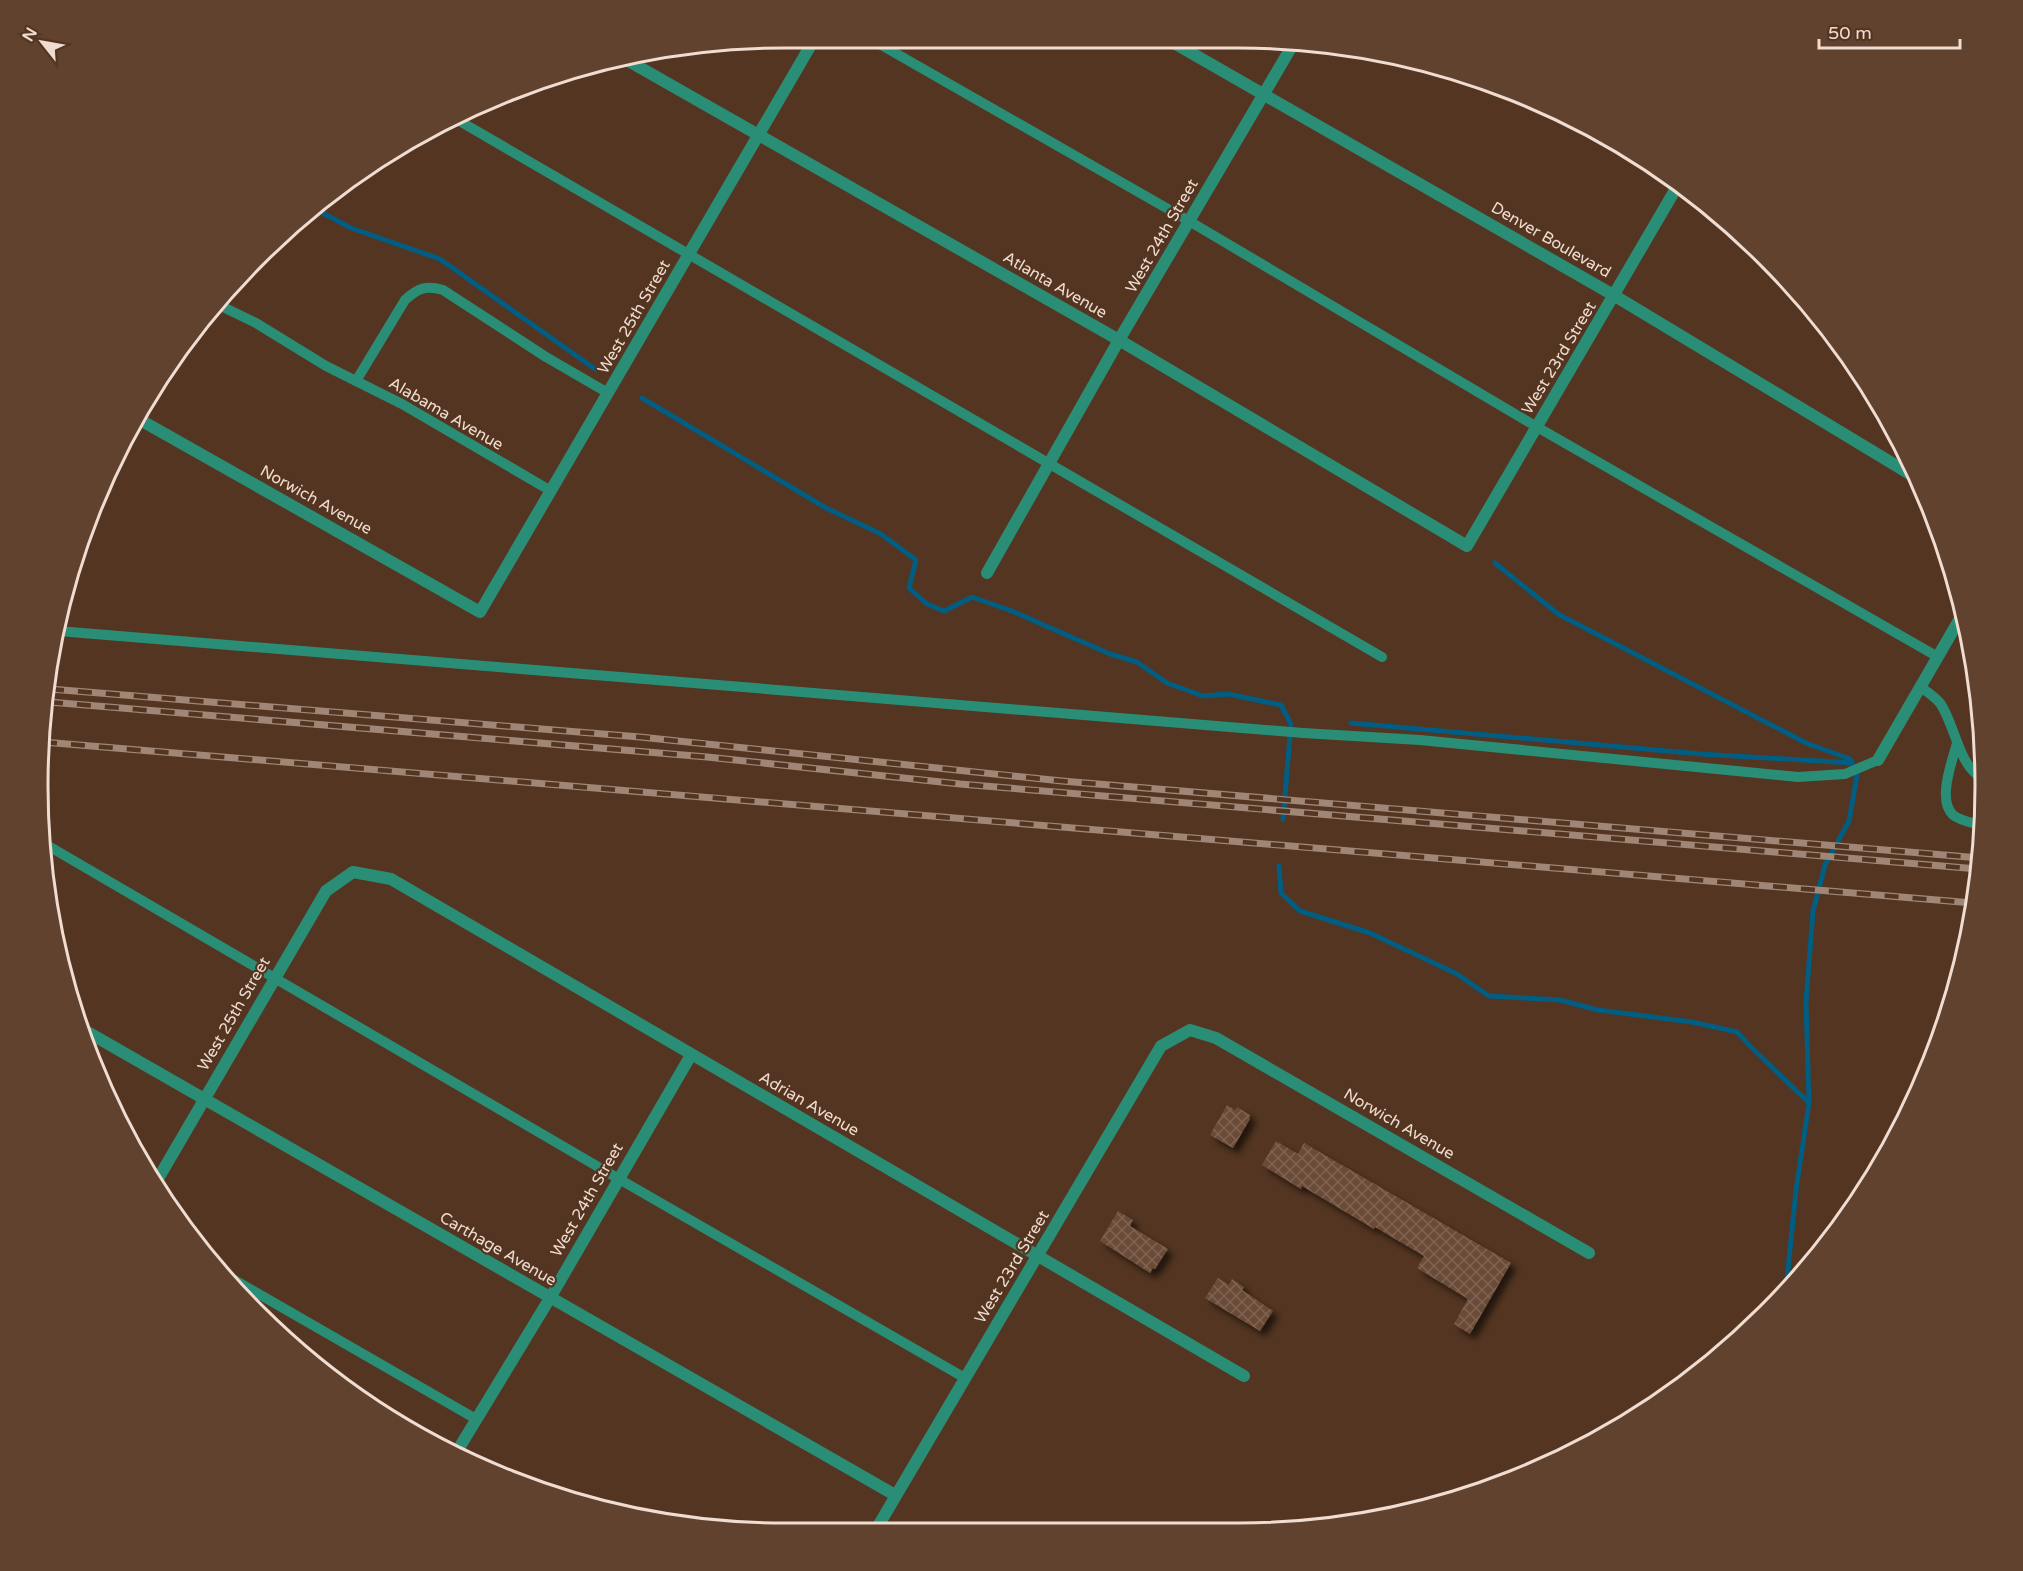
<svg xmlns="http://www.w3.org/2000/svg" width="2023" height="1571" font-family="'Varela Round',sans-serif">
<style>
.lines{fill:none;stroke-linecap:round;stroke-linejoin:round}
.stream{stroke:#015d81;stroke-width:5}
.building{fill:url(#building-cross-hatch);filter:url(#shadow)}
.lane{stroke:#2a8d76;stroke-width:10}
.street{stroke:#2a8d76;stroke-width:12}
.rail-casing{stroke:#9f8676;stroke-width:7}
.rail{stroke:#533521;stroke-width:4.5;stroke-dasharray:14;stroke-linecap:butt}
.labels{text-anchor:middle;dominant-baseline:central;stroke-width:4.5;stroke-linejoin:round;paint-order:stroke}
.street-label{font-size:16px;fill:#f0dcd0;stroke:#533521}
.rim{fill:none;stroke:#f0dcd0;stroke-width:3}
</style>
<defs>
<pattern id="building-cross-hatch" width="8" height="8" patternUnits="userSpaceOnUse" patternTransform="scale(1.5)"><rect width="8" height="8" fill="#6b4b37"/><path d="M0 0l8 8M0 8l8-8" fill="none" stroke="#806453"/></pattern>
<filter id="shadow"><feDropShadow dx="5.5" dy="5.5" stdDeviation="3" flood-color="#0009"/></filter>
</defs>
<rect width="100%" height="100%" fill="#533521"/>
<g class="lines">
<g class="stream">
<path d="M317 210 351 228 440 259 595 369"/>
<path d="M642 398 826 508 881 534 916 560 909 588 927 604 944 611 972 597 1012 611 1110 654 1137 662 1167 683 1203 696 1228 694 1281 705 1291 724 1283 819"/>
<path d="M1495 563 1558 614 1806 743 1850 759 1857 775 1849 821 1825 865 1813 911 1806 1002 1809 1103 1796 1190 1786 1289"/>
<path d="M1351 723 1701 754 1852 763"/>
<path d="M1279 866 1281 893 1300 911 1370 933 1457 974 1489 996 1560 1000 1598 1010 1692 1022 1737 1032 1752 1048 1809 1103"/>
</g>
</g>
<g class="building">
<path d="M1227 1105 1235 1110 1237 1107 1250 1115 1249 1118 1250 1119 1233 1148 1210 1135Z"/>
<path d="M1276 1141 1298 1154 1304 1143 1511 1263 1470 1334 1454 1324 1468 1299 1417 1268 1424 1256 1375 1227 1374 1229 1302 1186 1301 1189 1262 1165Z"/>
<path d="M1118 1211 1133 1220 1130 1226 1168 1249 1155 1269 1153 1268 1150 1273 1100 1241Z"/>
<path d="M1218 1278 1229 1285 1232 1279 1244 1287 1242 1290 1273 1311 1260 1331 1205 1298Z"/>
</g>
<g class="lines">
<g class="lane">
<path d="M869 38 1189 221 1537 427 1938 657"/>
<path d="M456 119 1382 657"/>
<path d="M219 305 256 323 326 366 402 404 551 491"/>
<path d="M356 381 405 300C418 288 426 285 443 290L546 357 608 393"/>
<path d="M58 631 1303 733 1420 740 1798 777 1845 774 1878 760"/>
<path d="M1921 687C1927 692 1935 697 1940 703 1955 724 1958 765 1982 778"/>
<path d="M1957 743C1952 762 1937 800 1953 815 1960 821 1974 823 1984 826"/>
<path d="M45 844 619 1179 965 1378"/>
<path d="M217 1270 476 1419"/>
</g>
<g class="street">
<path d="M1167 39 1615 296 1915 477"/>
<path d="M625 59 1119 340 1467 546 1678 185"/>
<path d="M135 417 480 612 815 38"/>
<path d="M987 573 1119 340 1295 41"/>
<path d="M1878 760 1962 615"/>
<path d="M84 1030 895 1495"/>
<path d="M155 1184 326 891 353 872 391 879 1244 1376"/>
<path d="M456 1453 550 1298 691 1055"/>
<path d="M874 1533 1161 1046 1190 1030 1216 1038 1589 1253"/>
</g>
<defs>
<g id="rail">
<path d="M50 689 640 737 1062 781 1980 858"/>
<path d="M49 702 707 757 960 784 1978 869"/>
<path d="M43 742 1973 903"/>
</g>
</defs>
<use href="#rail" class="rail-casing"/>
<use href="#rail" class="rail"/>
</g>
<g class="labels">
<g class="street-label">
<text transform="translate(1162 236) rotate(-60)">West 24th Street</text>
<text transform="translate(1551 240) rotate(30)">Denver Boulevard</text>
<text transform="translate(1055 285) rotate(30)">Atlanta Avenue</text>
<text transform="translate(634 317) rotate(-60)">West 25th Street</text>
<text transform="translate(1559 358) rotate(-59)">West 23rd Street</text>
<text transform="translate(446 414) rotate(30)">Alabama Avenue</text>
<text transform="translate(316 500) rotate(29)">Norwich Avenue</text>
<text transform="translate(234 1014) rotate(-60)">West 25th Street</text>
<text transform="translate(809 1104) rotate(30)">Adrian Avenue</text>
<text transform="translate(1399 1124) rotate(30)">Norwich Avenue</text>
<text transform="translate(587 1200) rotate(-60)">West 24th Street</text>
<text transform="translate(498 1249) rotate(30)">Carthage Avenue</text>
<text transform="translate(1012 1267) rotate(-59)">West 23rd Street</text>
</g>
</g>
<path d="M0 0H2023V1571H0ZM785 48H1238A737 737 0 0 1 1975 785V786A737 737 0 0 1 1238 1523H785A737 737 0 0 1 48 786V785A737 737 0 0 1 785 48Z" fill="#60422f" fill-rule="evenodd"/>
<path class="rim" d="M785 48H1238A737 737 0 0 1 1975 785V786A737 737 0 0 1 1238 1523H785A737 737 0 0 1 48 786V785A737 737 0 0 1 785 48Z"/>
<g transform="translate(42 42) rotate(301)" stroke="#533521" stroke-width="4.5" paint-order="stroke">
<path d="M0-4.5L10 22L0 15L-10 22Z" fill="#f0dcd0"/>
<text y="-9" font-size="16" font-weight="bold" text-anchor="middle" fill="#f0dcd0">N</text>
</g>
<path d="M1819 39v9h141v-9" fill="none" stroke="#f0dcd0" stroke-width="3"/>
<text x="1828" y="39" font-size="18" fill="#f0dcd0" stroke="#533521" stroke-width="4.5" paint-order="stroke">50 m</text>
</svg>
